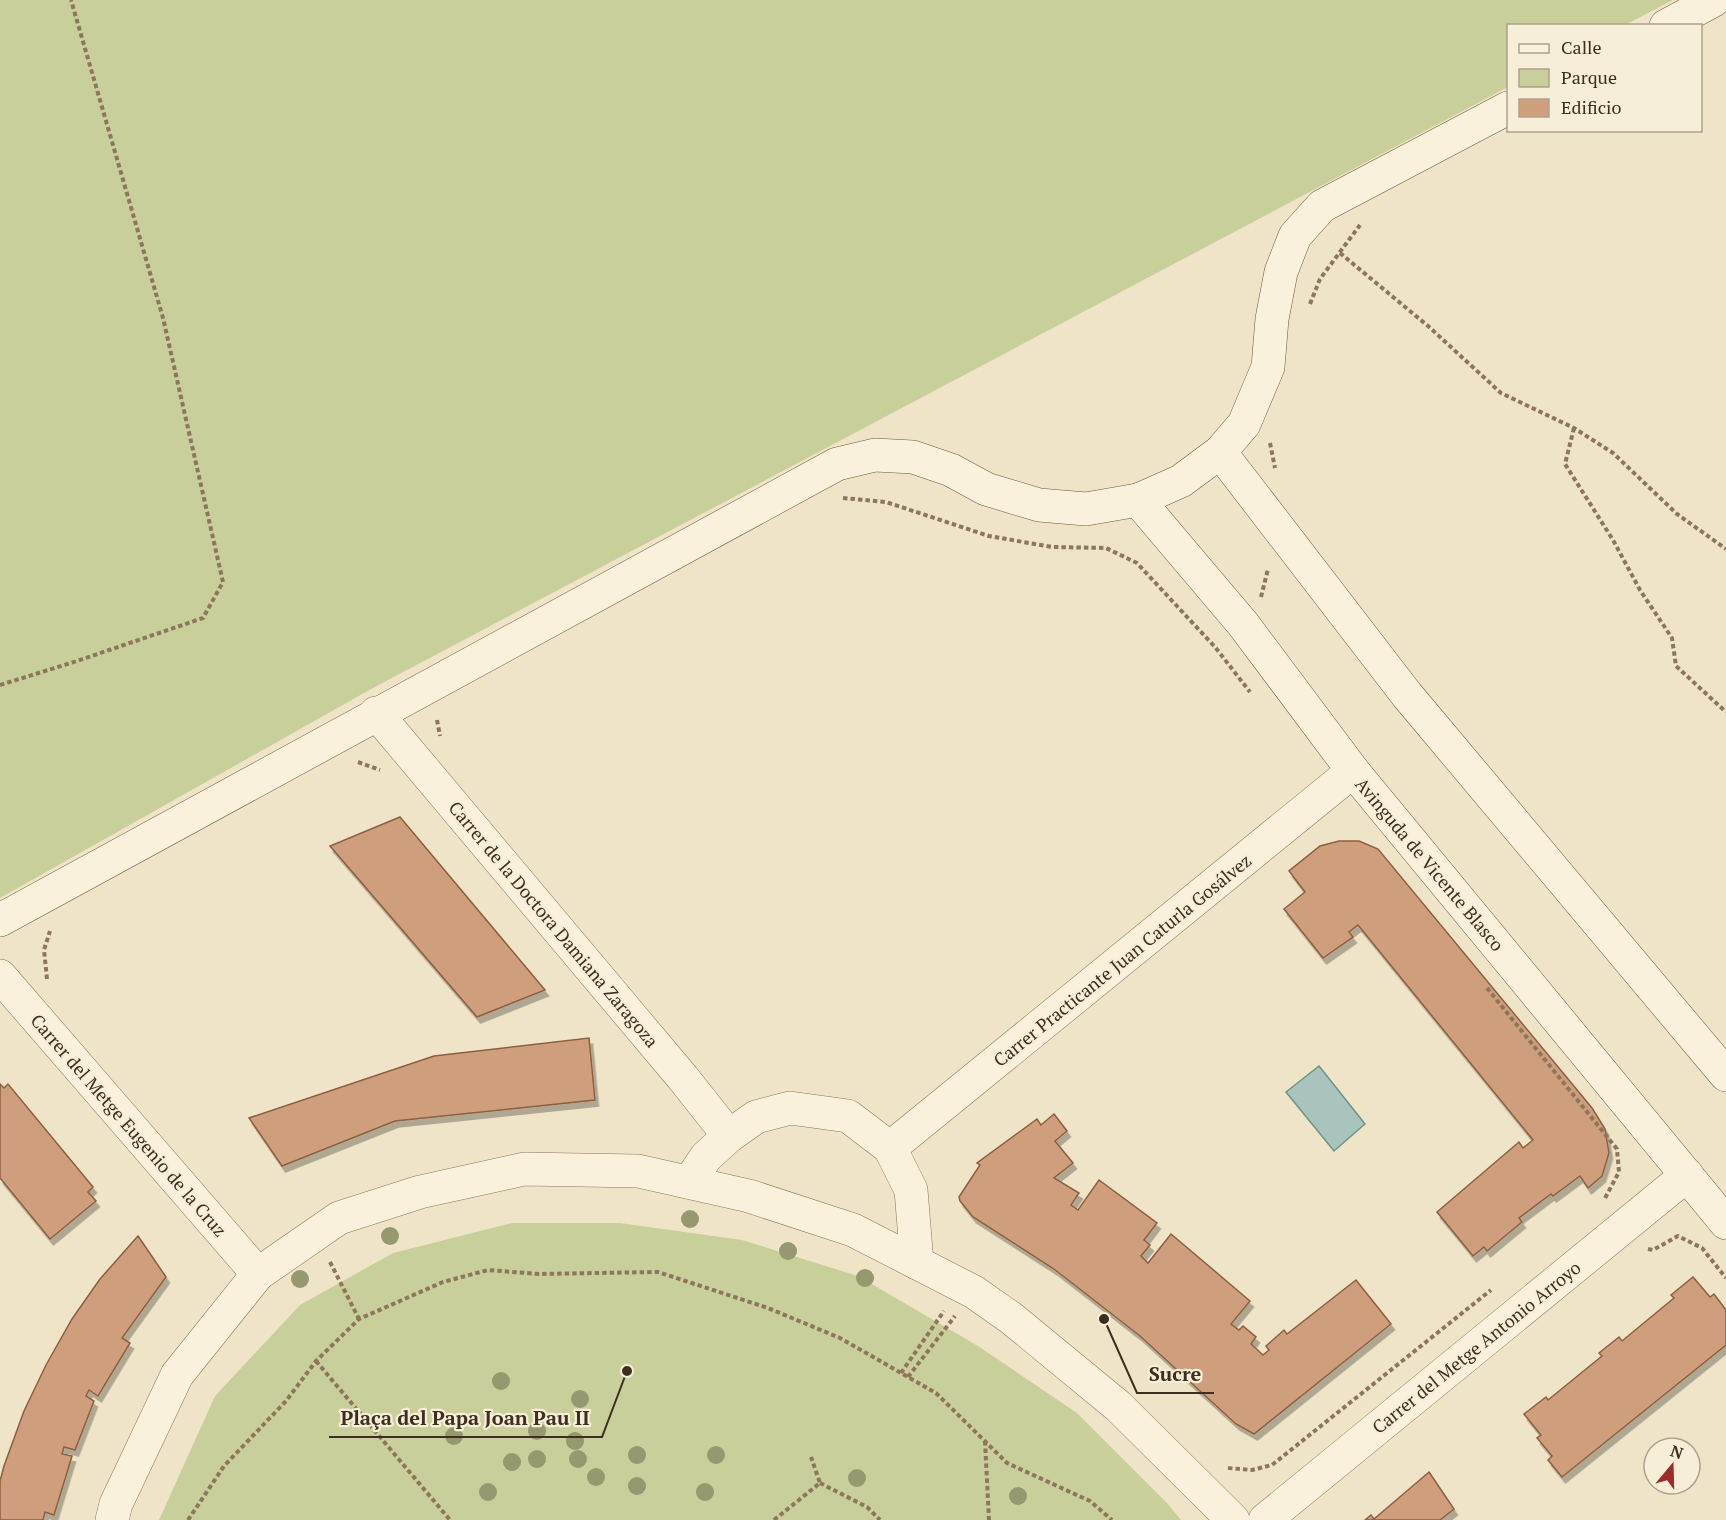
<svg xmlns="http://www.w3.org/2000/svg" width="1726" height="1520" font-family="'PT Serif',serif">
<style>
.green{fill:#c9cf9b}
.water{fill:#a9c4bc;stroke:#6f938a;stroke-width:1.5}
.building{fill:#cf9f7d;stroke:#8d5f41;stroke-width:1.5;filter:url(#shadow)}
.lines{fill:none;stroke-linecap:round;stroke-linejoin:round}
.street-casing{stroke:#8d765c;stroke-width:34}
.secondary-casing{stroke:#6f573f;stroke-width:34}
.path{stroke:#8d765c;stroke-width:4;stroke-dasharray:4.5 3;stroke-linecap:butt}
.street{stroke:#faf1dc;stroke-width:33}
.secondary{stroke:#faf1dc;stroke-width:33}
.tree{fill:#96986f}
.labels{text-anchor:middle;dominant-baseline:central;stroke-width:4.5;stroke-linejoin:round;paint-order:stroke}
.street-label{font-size:18px;fill:#3d2e20;stroke:#f7eed8}
.leader{fill:none;stroke:#3d2e20;stroke-width:2}
.callout-dot{fill:#3d2e20;stroke:#f7eed8;stroke-width:2}
.callout-label{font-size:20px;text-anchor:middle;font-weight:bold;fill:#3d2e20;stroke:#f7eed8;stroke-width:4.5;stroke-linejoin:round;paint-order:stroke}
</style>
<defs>
<filter id="shadow"><feDropShadow dx="3.5" dy="6" stdDeviation="0" flood-color="#0004"/></filter>
</defs>
<rect width="100%" height="100%" fill="#f0e4c8"/>
<g class="green">
<path d="M0 0H1673L1625 25 1508 26V87L373 688 0 898Z"/>
<path d="M512 1223H620L742 1240 858 1276 978 1346 1077 1413 1167 1503 1181 1520H159L215 1396 300 1305 393 1253Z"/>
</g>
<path class="water" d="M1319 1066 1365 1124 1334 1151 1286 1092Z"/>
<g class="building">
<path d="M400 817 545 990 477 1017 330 846Z"/>
<path d="M1339 841H1359L1378 849 1592 1108 1605 1129 1609 1153 1602 1176 1588 1188 1580 1176 1553 1196 1551 1194 1519 1218 1522 1222 1487 1251 1484 1247 1473 1256 1437 1212 1519 1142 1523 1148 1533 1140 1358 925 1349 932 1353 937 1323 958 1284 909 1305 892 1289 871 1320 846Z"/>
<path d="M589 1038 595 1100 395 1121 282 1166 249 1118 434 1056Z"/>
<path d="M0 1084 4 1088 8 1084 93 1187 88 1192 96 1201 50 1239 0 1178Z"/>
<path d="M1054 1114 1067 1131 1055 1141 1073 1163 1054 1178 1079 1193 1071 1205 1078 1210 1099 1180 1157 1223 1144 1240 1150 1245 1141 1256 1148 1263 1171 1234 1250 1301 1231 1324 1239 1330 1243 1326 1256 1337 1251 1344 1263 1355 1269 1350 1266 1346 1284 1330 1287 1334 1356 1280 1391 1324 1254 1434 1236 1424 1140 1336 1054 1269 973 1217 960 1201 959 1197 980 1165 977 1163 1037 1119 1041 1125Z"/>
<path d="M138 1236 166 1277 122 1338 130 1343 98 1396 89 1390 86 1396 94 1401 75 1450 64 1447 62 1454 72 1456 54 1515 45 1512 43 1520H0V1481L4 1466 24 1411 46 1365 72 1319 100 1279Z"/>
<path d="M1693 1277 1710 1297 1714 1294 1726 1310V1345L1562 1477 1548 1460 1552 1456 1537 1438 1541 1435 1524 1414 1546 1397 1548 1400 1602 1356 1599 1353 1619 1337 1622 1341 1674 1298 1671 1295Z"/>
<path d="M1429 1472 1454 1509 1440 1520H1365L1371 1515 1374 1519Z"/>
</g>
<g class="lines">
<defs>
<g id="street">
<path d="M376 713 683 1078 729 1136"/>
<path d="M0 976 258 1274"/>
<path d="M890 1148 1353 771"/>
<path d="M689 1182 706 1157 729 1136 756 1117 790 1108 848 1116 890 1148 911 1190 917 1263"/>
<path d="M112 1520 116 1504 177 1375 258 1274 339 1218 420 1192 524 1169 638 1171 749 1196 853 1230 974 1292 1011 1318 1118 1406 1233 1520"/>
<path d="M1265 1520 1687 1175"/>
</g>
<g id="secondary">
<path d="M1666 26 1714 0"/>
<path d="M1220 452 1407 695 1726 1075"/>
<path d="M1138 500 1243 624 1353 771 1726 1223"/>
<path d="M0 920 837 464 875 455 913 457 951 470 986 489 1039 505 1086 509 1138 500 1181 481 1220 452 1244 424 1268 367 1272 319 1281 272 1295 236 1322 206 1508 108"/>
</g>
</defs>
<use href="#street" class="street-casing"/>
<use href="#secondary" class="secondary-casing"/>
<g class="path">
<path d="M1340 253 1428 326 1501 393 1574 428 1613 453 1677 514 1726 549"/>
<path d="M1310 304 1320 279 1360 225"/>
<path d="M1574 428 1565 464 1613 540 1640 590 1672 638 1676 666 1726 712"/>
<path d="M1270 443 1275 468"/>
<path d="M843 498 886 502 989 536 1052 547 1106 548 1137 563 1215 647 1250 692"/>
<path d="M1261 597 1268 569"/>
<path d="M0 685 77 661 203 618 223 582 163 318 71 0"/>
<path d="M437 720 440 736"/>
<path d="M358 762 380 770"/>
<path d="M47 979 44 950 50 931"/>
<path d="M1487 988 1617 1149 1619 1172 1604 1200"/>
<path d="M1648 1249 1653 1250 1678 1236 1702 1248 1726 1278"/>
<path d="M330 1262 359 1319"/>
<path d="M316 1361 450 1520"/>
<path d="M901 1373 944 1311"/>
<path d="M908 1377 955 1316"/>
<path d="M985 1441 989 1520"/>
<path d="M1228 1468 1252 1470 1272 1465 1491 1290"/>
<path d="M820 1483 867 1507 880 1520"/>
<path d="M188 1520 224 1466 286 1401 316 1361 359 1319 443 1282 488 1270 539 1274 658 1272 768 1308 840 1338 936 1393 1007 1463 1090 1501 1112 1520"/>
<path d="M774 1520 820 1483 811 1457"/>
</g>
<use href="#street" class="street"/>
<use href="#secondary" class="secondary"/>
</g>
<g class="tree">
<circle cx="690" cy="1219" r="9"/>
<circle cx="390" cy="1236" r="9"/>
<circle cx="788" cy="1251" r="9"/>
<circle cx="865" cy="1278" r="9"/>
<circle cx="300" cy="1279" r="9"/>
<circle cx="501" cy="1381" r="9"/>
<circle cx="580" cy="1399" r="9"/>
<circle cx="537" cy="1431" r="9"/>
<circle cx="454" cy="1436" r="9"/>
<circle cx="575" cy="1441" r="9"/>
<circle cx="637" cy="1455" r="9"/>
<circle cx="716" cy="1455" r="9"/>
<circle cx="537" cy="1459" r="9"/>
<circle cx="578" cy="1459" r="9"/>
<circle cx="512" cy="1462" r="9"/>
<circle cx="596" cy="1477" r="9"/>
<circle cx="857" cy="1478" r="9"/>
<circle cx="637" cy="1486" r="9"/>
<circle cx="488" cy="1492" r="9"/>
<circle cx="705" cy="1492" r="9"/>
<circle cx="1018" cy="1496" r="9"/>
</g>
<g class="labels">
<g class="street-label">
<text transform="translate(1430 864) rotate(50)">Avinguda de Vicente Blasco</text>
<text transform="translate(554 924) rotate(50)">Carrer de la Doctora Damiana Zaragoza</text>
<text transform="translate(1122 960) rotate(-39)">Carrer Practicante Juan Caturla Gosálvez</text>
<text transform="translate(129 1125) rotate(49)">Carrer del Metge Eugenio de la Cruz</text>
<text transform="translate(1476 1347) rotate(-39)">Carrer del Metge Antonio Arroyo</text>
</g>
</g>
<path class="leader" d="M1104 1319L1137 1393H1214M627 1371L602 1437H329"/>
<g class="callout-dot">
<circle cx="1104" cy="1319" r="6"/>
<circle cx="627" cy="1371" r="6"/>
</g>
<g class="callout-label">
<text x="1175" y="1381">Sucre</text>
<text x="465" y="1425">Plaça del Papa Joan Pau II</text>
</g>
<rect x="1507" y="24" width="195" height="108" fill="#f7eed8" stroke="#ada18e" stroke-width="1.5"/>
<rect x="1519" y="44" width="30" height="9" fill="#faf1dc" stroke="#ada18e" stroke-width="1.5"/>
<text x="1561" y="54" font-size="18" fill="#3d2e20">Calle</text>
<rect x="1519" y="69" width="30" height="18" fill="#c9cf9b" stroke="#ada18e" stroke-width="1.5"/>
<text x="1561" y="84" font-size="18" fill="#3d2e20">Parque</text>
<rect x="1519" y="99" width="30" height="18" fill="#cf9f7d" stroke="#ada18e" stroke-width="1.5"/>
<text x="1561" y="114" font-size="18" fill="#3d2e20">Edificio</text>
<g transform="translate(1672 1466) rotate(19)"><circle r="28" fill="#f7eed8" stroke="#ada18e" stroke-width="1.5"/>
<path d="M0-4.5L10 22L0 15L-10 22Z" fill="#9e2a2b"/>
<text y="-9" font-size="16" font-weight="bold" text-anchor="middle" fill="#3d2e20">N</text>
</g>
</svg>
